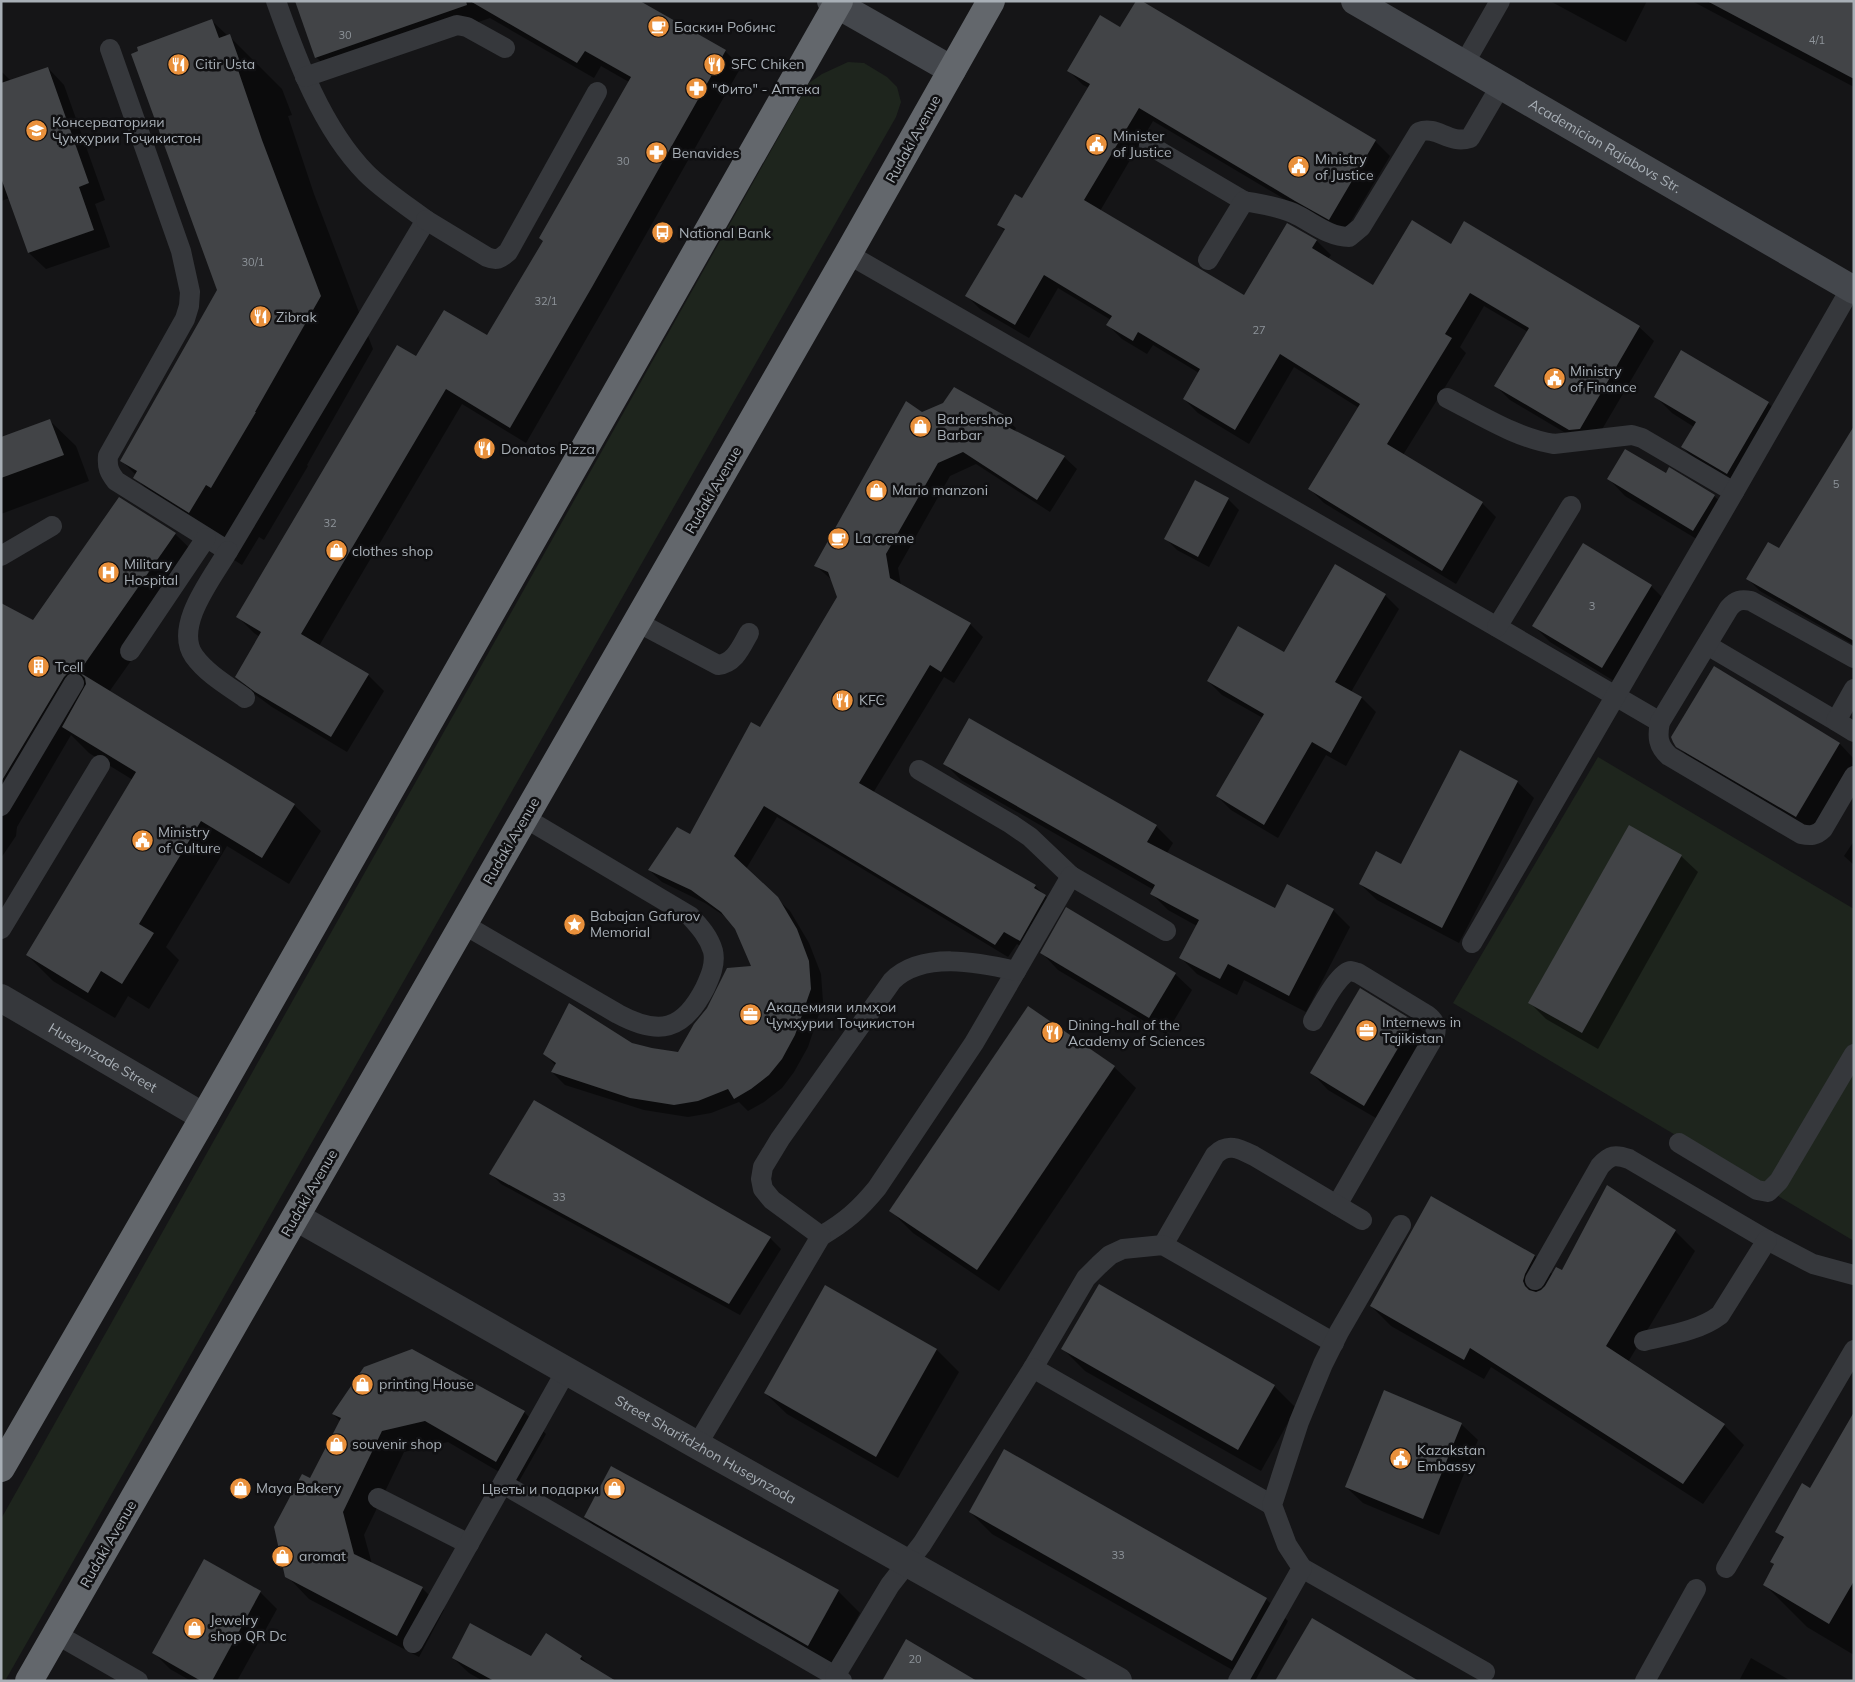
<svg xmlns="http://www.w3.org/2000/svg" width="1855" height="1682" font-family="Mulish,sans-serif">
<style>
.green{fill:#1e251d}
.shadow{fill:#0007}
.building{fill:#424447}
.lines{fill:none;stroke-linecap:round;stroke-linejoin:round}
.lane{stroke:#36383c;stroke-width:20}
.street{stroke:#36383c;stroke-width:28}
.secondary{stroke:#44474c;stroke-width:28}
.highway{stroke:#63676c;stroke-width:28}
.labels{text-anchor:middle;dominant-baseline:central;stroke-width:5;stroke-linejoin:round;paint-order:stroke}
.number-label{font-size:11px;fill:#8e949a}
.poi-label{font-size:14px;fill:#a8afb6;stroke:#101012;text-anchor:start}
.street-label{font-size:14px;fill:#a8afb6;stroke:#101012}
</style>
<rect width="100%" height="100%" fill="#151517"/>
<g class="green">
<path d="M848 62 864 63 887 77 897 87 901 102 896 117 5 1681H1V1519L809 83 822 74Z"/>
<path d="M1598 757 1854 909V1241L1453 1003Z"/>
</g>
<g class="shadow">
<path d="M296 1H638L725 51 741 67 607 303 526 443 462 404 319 646 368 675 384 691 347 752 272 707 253 693 236 677 260 637 254 633 238 617 417 358 488 337 544 242 629 82 601 66 594 78 490 18 332 73 316 57Z"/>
<path d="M1140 1 1375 141 1390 156 1344 233 1311 215 1153 121 1100 211 1245 297 1287 225 1317 241 1331 255 1328 259 1374 287 1452 245 1639 327 1654 341 1594 443 1584 444 1510 400 1496 386 1528 332 1484 306 1460 347 1466 353 1403 455 1482 503 1496 517 1456 584 1324 503 1310 489 1359 408 1294 367 1249 444 1198 413 1184 399 1199 373 1153 345 1147 354 1122 339 1108 325 1111 320 1058 288 1029 338 981 310 967 296 1005 231 998 225 1023 200 1089 88 1083 85 1069 71 1120 28Z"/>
<path d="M1550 1H1647L1626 42Z"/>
<path d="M1692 1 1854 2V87Z"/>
<path d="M212 21 228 36H229L282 89 292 115 288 116 314 194 373 349 307 465 308 466 264 540 259 537 242 565 187 530 135 477 136 475 121 460 218 290Z"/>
<path d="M48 68 64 85 105 200 95 204 110 247 46 269 29 253 10 198 1 201V71L11 81Z"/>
<path d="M1681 352 1768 403 1785 420 1744 490 1699 463 1682 447 1694 427 1672 413 1656 397Z"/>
<path d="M922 413 1003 416 1016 428 1014 432 1064 457 1077 469 1050 512 976 464 950 476 898 568 901 586 970 624 983 637 954 683 944 677 873 793 1035 886 1058 909 1032 953 1017 944 1008 957 777 817 746 869 790 911 809 943 821 974 823 1002 808 1047 794 1072 782 1088 764 1102 748 1111 739 1102 711 1113 688 1117 644 1110 565 1085 552 1072 556 1066 545 1054 631 1044 678 1053 753 967 736 928 729 919 705 903 662 882 649 870 690 835 760 728 839 597 832 580 816 566Z"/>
<path d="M49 420 76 446 89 481 1 514V438Z"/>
<path d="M1854 441V645L1760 591 1748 579 1780 550Z"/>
<path d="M1666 475 1714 496 1731 512 1710 547 1625 496 1609 479Z"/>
<path d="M1228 499 1239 510 1209 567 1177 550 1166 539Z"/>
<path d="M175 534 202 560 109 692 294 805 321 831 289 884 227 846 166 947 179 960 149 1009 128 996 115 1018 53 981 27 955 133 780 89 753 71 735 17 827 16 836 1 858V605L34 621Z"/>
<path d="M1651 586 1668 603 1619 684 1550 642 1534 626Z"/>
<path d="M1385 595 1399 609 1351 692 1362 698 1376 712 1346 766 1326 755 1278 838 1231 810 1217 796 1263 718 1222 695 1208 681 1284 654Z"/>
<path d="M1714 667 1840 744 1854 759V765L1813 833 1695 763 1677 746Z"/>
<path d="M945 764 1156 826 1173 843 1167 853 1275 910H1333L1350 927 1306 1012 1244 980 1237 995 1197 974 1181 958 1197 926 1168 910 1152 894 1154 890 961 780Z"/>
<path d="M1517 782 1534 798 1459 943 1377 900 1360 884 1402 865Z"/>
<path d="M1854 841V865L1844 856Z"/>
<path d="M1681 856 1698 872 1598 1049 1546 1019 1530 1003Z"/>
<path d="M1042 953 1175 974 1192 990 1166 1034 1058 970Z"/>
<path d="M1361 990 1414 1022 1430 1039 1381 1121 1328 1090 1312 1073Z"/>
<path d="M1114 1067 1136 1088 999 1291 913 1233 891 1211Z"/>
<path d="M534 1102 770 1238 781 1249 740 1315 501 1184 490 1173Z"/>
<path d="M1432 1198 1535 1256 1553 1275 1675 1231 1695 1251 1628 1362 1724 1425 1744 1445 1703 1504 1491 1367 1484 1379 1391 1326 1371 1306Z"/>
<path d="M826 1286 937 1350 959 1372 898 1478 787 1414 765 1393Z"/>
<path d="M1063 1349 1274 1386 1296 1408 1261 1471 1085 1371Z"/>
<path d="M524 1412 546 1434 518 1483 448 1442 404 1452 364 1535 372 1564 422 1588 444 1610 419 1657 309 1599 287 1576 311 1480 341 1422 333 1414Z"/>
<path d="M1854 1415V1655L1807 1627 1764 1584 1775 1566 1771 1562 1784 1539 1776 1531 1810 1490Z"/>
<path d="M1461 1424 1478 1440 1439 1535 1363 1503 1346 1487Z"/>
<path d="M970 1512 1266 1599 1288 1621 1255 1681H1252L992 1534Z"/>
<path d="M585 1517 838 1591 860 1613 830 1667 607 1539Z"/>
<path d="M205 1561 260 1592 277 1609 237 1681H191L170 1669 154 1653Z"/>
<path d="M581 1657 592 1668 614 1681H483L469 1673 453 1658Z"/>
<path d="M1751 1658 1791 1681H1739Z"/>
</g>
<g class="building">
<path d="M295 1H466L467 5 315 58Z"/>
<path d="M470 1H640L726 50 592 287 510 428 446 389 301 634 369 674 331 737 255 692 235 677 261 632 236 617 397 345 416 356 444 310 487 335 543 241 539 238 631 77 585 51 577 63Z"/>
<path d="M1136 1H1142L1376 140 1329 220 1295 201 1139 108 1084 200 1244 295 1287 223 1317 240 1312 248 1373 285 1412 220 1451 244 1464 221 1640 326 1580 429 1569 430 1494 386 1529 328 1470 293 1445 334 1452 338 1387 444 1483 502 1442 571 1308 489 1360 404 1280 354 1235 430 1183 399 1200 369 1138 332 1133 341 1106 325 1112 316 1044 275 1015 325 965 296 1005 229 997 225 1015 194 1022 198 1090 84 1067 71 1100 15 1120 27Z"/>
<path d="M1707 1H1854V79Z"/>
<path d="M212 19 219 38 230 34 240 62 236 64 262 140 321 296 255 412H256L211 488 206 485 189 513 133 478 137 471 120 461 217 290 131 54 138 51 137 47Z"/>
<path d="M48 67 89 183 79 187 94 230 28 253 1 178V83Z"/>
<path d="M1681 350 1769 402 1727 474 1681 447 1696 422 1654 397Z"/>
<path d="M954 387 1004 415 1000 423 1065 456 1037 500 963 452 938 463 886 554 890 578 971 623 941 672 930 665 859 783 1036 885 1034 888 1046 895 1020 941 1004 932 995 945 764 806 734 856 778 897 797 929 809 961 811 989 795 1035 782 1059 769 1075 751 1089 734 1099 728 1089 698 1101 674 1105 630 1098 551 1072 556 1063 543 1054 569 1003 632 1043 652 1048 678 1052 694 1024 707 1008 727 968 751 966 735 929 721 912 691 890 648 870 677 827 690 834 751 722 760 727 837 597 828 572 814 566 906 401 922 412 943 403Z"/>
<path d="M50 419 64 455 1 478V437Z"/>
<path d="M1854 426V641L1746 579 1768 542 1779 548Z"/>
<path d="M1625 449 1666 473 1669 467 1715 495 1693 531 1607 479Z"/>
<path d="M1195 480 1229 498 1198 557 1164 539Z"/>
<path d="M119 497 176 533 79 672 295 804 262 858 201 821 139 924 154 933 122 984 101 971 88 993 26 955 136 772 62 727 86 684 85 678 80 673 74 671 68 673 64 677 1 782V603L33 620Z"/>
<path d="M1583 543 1652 585 1602 668 1532 626Z"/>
<path d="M1335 564 1386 594 1335 682 1362 697 1331 753 1312 742 1264 825 1216 796 1264 714 1207 681 1238 626 1284 652Z"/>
<path d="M1714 666 1840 743 1796 817 1676 747 1673 742 1671 737Z"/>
<path d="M969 718 1157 825 1147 842 1275 908 1287 884 1334 909 1289 996 1228 964 1220 979 1179 958 1199 920 1150 894 1155 885 943 764Z"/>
<path d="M1460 750 1518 781 1442 928 1359 884 1376 851 1401 864Z"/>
<path d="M1629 825 1682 855 1582 1033 1528 1003Z"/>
<path d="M1066 907 1176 973 1149 1018 1040 953Z"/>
<path d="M1360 988 1414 1021 1364 1106 1310 1073Z"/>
<path d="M1028 1006 1115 1066 977 1270 889 1211Z"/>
<path d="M534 1100 771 1237 729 1304 489 1174Z"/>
<path d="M1607 1185 1676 1230 1606 1346 1725 1424 1683 1484 1470 1348 1464 1360 1370 1306 1431 1196 1535 1255 1525 1274 1523 1281 1525 1286 1529 1290 1536 1292 1541 1290 1545 1286 1556 1267 1562 1270Z"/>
<path d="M1099 1284 1275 1385 1238 1450 1061 1349Z"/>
<path d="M825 1285 937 1349 876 1457 764 1393Z"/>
<path d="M412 1349 525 1411 496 1462 425 1421 382 1431 343 1512 354 1554 423 1587 397 1636 285 1577 274 1527 302 1474 310 1478 341 1418 332 1414 364 1367Z"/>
<path d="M1384 1390 1462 1423 1423 1519 1345 1487Z"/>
<path d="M1854 1412V1581L1829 1624 1763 1585 1774 1564 1770 1562 1784 1537 1775 1532 1802 1483 1810 1488Z"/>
<path d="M1004 1449 1267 1598 1232 1661 969 1512Z"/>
<path d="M611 1466 839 1590 808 1646 584 1517Z"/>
<path d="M204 1559 261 1591 212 1681H201L152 1653Z"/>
<path d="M1312 1618 1419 1681H1275Z"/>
<path d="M470 1623 531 1656 546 1633 582 1656 580 1659 616 1681H494L452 1658Z"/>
<path d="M906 1639 977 1681H882Z"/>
</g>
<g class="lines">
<g class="lane">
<path d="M110 49 181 251 190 292 189 306 185 319 108 456C107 467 109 472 116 481L228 551 426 220C406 205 384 191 366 173 322 128 297 60 276 1"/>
<path d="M1464 64 1500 1"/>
<path d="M305 77 457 25 467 27 505 48"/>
<path d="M1149 145 1244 201"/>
<path d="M426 220 487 257C497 261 500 259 508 252L597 92"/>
<path d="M848 254 1497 627 1660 722"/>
<path d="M1208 260 1244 201C1260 204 1277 206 1293 213 1311 221 1328 237 1349 237L1361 227 1419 132C1437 125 1449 145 1470 138L1501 85"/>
<path d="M1447 398C1481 415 1516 438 1554 444L1632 435 1642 438 1734 492"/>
<path d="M228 551C213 577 173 626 194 656 207 674 228 686 245 698"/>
<path d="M1 556 52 526"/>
<path d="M637 622 718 665C735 663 741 647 749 633"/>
<path d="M1497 627 1571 506"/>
<path d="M1707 645 1836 721"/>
<path d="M130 651 206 538"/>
<path d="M1854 658 1751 601C1741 599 1736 600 1729 608L1660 722C1657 737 1658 746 1669 756L1801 834C1810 836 1816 836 1823 829L1854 776"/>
<path d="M1854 689 1836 721 1854 732"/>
<path d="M919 770 1011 824 1030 837 1071 876"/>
<path d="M1 806 74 683"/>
<path d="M463 924 618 1014C659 1036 683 1031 705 988 710 977 716 964 713 951 709 937 700 927 690 916L525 818"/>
<path d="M1 929 100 765"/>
<path d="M1472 943 1734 492 1851 288"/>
<path d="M1313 1021C1319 1011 1339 971 1351 971 1352 971 1357 973 1358 973L1427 1015C1435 1021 1437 1026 1435 1035L1337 1205"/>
<path d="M1679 1143 1757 1190 1768 1192 1779 1181 1854 1054"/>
<path d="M821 1236C845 1222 859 1210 877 1188L974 1043 1016 971"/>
<path d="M1163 1245 1215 1155C1228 1142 1240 1149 1254 1156L1362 1220"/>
<path d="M1535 1280 1600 1166C1610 1155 1615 1154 1629 1159L1767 1240 1813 1264 1854 1275"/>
<path d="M1644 1341C1669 1335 1699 1331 1720 1315L1767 1240"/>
<path d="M1033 1368 1086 1278 1099 1265 1110 1255 1123 1249 1163 1245 1334 1343"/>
<path d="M697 1445 821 1236 772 1200 763 1189 761 1179 763 1167 780 1139 892 981C922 951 978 962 1016 971L1071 876 1166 931"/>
<path d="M503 1484 835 1676"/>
<path d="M378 1498 469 1544"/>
<path d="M1302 1568 1485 1672"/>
<path d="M1726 1568 1854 1350"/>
<path d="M56 1634 138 1681"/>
<path d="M413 1643 566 1371"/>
<path d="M842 1681 835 1676 890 1585 922 1544 1033 1368 1272 1505"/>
<path d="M1238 1681 1302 1568 1287 1545 1272 1505 1299 1422 1323 1364 1339 1332 1401 1225"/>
<path d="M1645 1681 1696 1589"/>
</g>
<g class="street">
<path id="s1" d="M1 998 204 1117"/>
<path id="s2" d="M296 1217 697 1445 1118 1681"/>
</g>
<g class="secondary">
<path d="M831 1 952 70"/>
<path id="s3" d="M1355 1 1854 290"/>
</g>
<g class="highway">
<path d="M1 1468 204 1117 839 1"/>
<path d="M29 1681 848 254 991 1"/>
</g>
</g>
<defs>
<symbol id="cafe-disc" viewBox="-11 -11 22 22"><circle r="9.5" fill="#e9903b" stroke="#101012"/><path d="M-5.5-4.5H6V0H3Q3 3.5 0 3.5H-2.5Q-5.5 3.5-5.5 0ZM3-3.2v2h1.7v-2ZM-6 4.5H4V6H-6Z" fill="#fff"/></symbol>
<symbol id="restaurant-disc" viewBox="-11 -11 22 22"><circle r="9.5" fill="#e9903b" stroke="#101012"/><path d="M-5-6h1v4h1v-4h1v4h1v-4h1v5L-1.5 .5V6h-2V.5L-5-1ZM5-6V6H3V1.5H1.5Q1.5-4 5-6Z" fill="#fff"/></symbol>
<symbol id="pharmacy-disc" viewBox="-11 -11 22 22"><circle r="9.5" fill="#e9903b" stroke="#101012"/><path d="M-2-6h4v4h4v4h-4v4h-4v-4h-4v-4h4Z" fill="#fff"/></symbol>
<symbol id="university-disc" viewBox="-11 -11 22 22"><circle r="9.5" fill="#e9903b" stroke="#101012"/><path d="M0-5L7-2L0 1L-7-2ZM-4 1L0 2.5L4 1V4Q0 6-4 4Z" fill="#fff"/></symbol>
<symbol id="civic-disc" viewBox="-11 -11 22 22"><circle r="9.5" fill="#e9903b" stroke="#101012"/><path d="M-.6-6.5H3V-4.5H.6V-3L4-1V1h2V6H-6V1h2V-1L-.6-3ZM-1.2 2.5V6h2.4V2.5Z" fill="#fff"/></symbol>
<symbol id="bus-disc" viewBox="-11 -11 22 22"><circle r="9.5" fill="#e9903b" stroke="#101012"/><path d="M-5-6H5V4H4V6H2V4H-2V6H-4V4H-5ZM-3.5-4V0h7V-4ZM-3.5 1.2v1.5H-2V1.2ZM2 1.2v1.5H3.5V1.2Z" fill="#fff"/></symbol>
<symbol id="shop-disc" viewBox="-11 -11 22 22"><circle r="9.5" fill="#e9903b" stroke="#101012"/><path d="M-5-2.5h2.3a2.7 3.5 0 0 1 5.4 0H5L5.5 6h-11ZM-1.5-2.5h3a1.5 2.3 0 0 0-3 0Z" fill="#fff"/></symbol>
<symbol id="hospital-disc" viewBox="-11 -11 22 22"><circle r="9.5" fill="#e9903b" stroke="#101012"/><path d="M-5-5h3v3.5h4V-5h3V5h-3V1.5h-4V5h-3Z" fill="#fff"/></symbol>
<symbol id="building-disc" viewBox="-11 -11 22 22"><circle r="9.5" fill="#e9903b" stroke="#101012"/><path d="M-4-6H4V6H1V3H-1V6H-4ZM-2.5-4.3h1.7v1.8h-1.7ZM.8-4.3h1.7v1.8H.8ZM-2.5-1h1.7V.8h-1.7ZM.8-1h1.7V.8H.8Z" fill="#fff"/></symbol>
<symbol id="sight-disc" viewBox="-11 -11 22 22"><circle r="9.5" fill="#e9903b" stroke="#101012"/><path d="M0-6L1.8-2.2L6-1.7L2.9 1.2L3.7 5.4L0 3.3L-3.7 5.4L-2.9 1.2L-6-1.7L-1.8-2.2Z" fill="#fff"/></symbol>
<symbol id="office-disc" viewBox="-11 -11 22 22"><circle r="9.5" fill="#e9903b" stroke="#101012"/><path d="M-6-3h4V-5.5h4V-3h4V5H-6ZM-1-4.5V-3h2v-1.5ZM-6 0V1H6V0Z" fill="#fff"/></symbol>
</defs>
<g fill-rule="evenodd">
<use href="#cafe-disc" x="646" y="14" width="25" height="25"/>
<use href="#restaurant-disc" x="166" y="52" width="25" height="25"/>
<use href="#restaurant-disc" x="702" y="52" width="25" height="25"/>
<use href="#pharmacy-disc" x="684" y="76" width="25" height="25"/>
<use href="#university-disc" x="24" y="118" width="25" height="25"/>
<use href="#civic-disc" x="1084" y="132" width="25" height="25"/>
<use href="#pharmacy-disc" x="644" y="140" width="25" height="25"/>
<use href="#civic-disc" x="1286" y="154" width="25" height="25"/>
<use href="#bus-disc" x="650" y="220" width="25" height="25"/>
<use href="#restaurant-disc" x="248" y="304" width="25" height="25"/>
<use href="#civic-disc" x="1542" y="366" width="25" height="25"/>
<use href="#shop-disc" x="908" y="414" width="25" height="25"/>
<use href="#restaurant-disc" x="472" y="436" width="25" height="25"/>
<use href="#shop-disc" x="864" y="478" width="25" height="25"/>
<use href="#cafe-disc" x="826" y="526" width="25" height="25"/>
<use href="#shop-disc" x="324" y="538" width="25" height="25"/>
<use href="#hospital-disc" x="96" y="560" width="25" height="25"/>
<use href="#building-disc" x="26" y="654" width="25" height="25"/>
<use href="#restaurant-disc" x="830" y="688" width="25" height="25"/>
<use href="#civic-disc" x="130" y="828" width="25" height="25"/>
<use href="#sight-disc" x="562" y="912" width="25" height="25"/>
<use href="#office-disc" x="738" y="1002" width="25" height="25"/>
<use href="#office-disc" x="1354" y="1018" width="25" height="25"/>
<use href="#restaurant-disc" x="1040" y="1020" width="25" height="25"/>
<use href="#shop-disc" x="350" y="1372" width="25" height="25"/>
<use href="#shop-disc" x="324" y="1432" width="25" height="25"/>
<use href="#civic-disc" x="1388" y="1446" width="25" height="25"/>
<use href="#shop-disc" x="228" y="1476" width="25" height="25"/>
<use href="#shop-disc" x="602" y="1476" width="25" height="25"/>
<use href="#shop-disc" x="270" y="1544" width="25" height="25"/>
<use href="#shop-disc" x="182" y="1616" width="25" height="25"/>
</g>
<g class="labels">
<g class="number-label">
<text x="345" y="35">30</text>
<text x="1817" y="40">4/1</text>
<text x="623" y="161">30</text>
<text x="253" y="262">30/1</text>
<text x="546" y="301">32/1</text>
<text x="1259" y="330">27</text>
<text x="1836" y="484">5</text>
<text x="330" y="523">32</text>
<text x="1592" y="606">3</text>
<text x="559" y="1197">33</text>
<text x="1118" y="1555">33</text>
<text x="915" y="1659">20</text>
</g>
<g class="poi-label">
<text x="674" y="27">Баскин Робинс</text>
<text x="195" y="64">Citir Usta</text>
<text x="731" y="64">SFC Chiken</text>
<text x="712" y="89">"Фито" - Аптека</text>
<text x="52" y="122">Консерваторияи<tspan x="52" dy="16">Ҷумҳурии Тоҷикистон</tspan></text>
<text x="1113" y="136">Minister<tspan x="1113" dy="16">of Justice</tspan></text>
<text x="672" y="153">Benavides</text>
<text x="1315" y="159">Ministry<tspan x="1315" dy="16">of Justice</tspan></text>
<text x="679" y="233">National Bank</text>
<text x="276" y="317">Zibrak</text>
<text x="1570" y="371">Ministry<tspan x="1570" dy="16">of Finance</tspan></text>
<text x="937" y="419">Barbershop<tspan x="937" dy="16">Barbar</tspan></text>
<text x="501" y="449">Donatos Pizza</text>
<text x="892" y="490">Mario manzoni</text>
<text x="855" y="538">La creme</text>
<text x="352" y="551">clothes shop</text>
<text x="124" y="564">Military<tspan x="124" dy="16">Hospital</tspan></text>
<text x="55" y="667">Tcell</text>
<text x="859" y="700">KFC</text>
<text x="158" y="832">Ministry<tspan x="158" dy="16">of Culture</tspan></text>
<text x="590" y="916">Babajan Gafurov<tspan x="590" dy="16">Memorial</tspan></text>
<text x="766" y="1007">Академияи илмҳои<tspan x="766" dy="16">Ҷумҳурии Тоҷикистон</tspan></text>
<text x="1382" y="1022">Internews in<tspan x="1382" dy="16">Tajikistan</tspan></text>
<text x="1068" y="1025">Dining-hall of the<tspan x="1068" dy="16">Academy of Sciences</tspan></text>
<text x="379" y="1384">printing House</text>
<text x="352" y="1444">souvenir shop</text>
<text x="1417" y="1450">Kazakstan<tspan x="1417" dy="16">Embassy</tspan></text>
<text x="256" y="1488">Maya Bakery</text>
<text x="599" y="1489" text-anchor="end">Цветы и подарки</text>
<text x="299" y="1556">aromat</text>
<text x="210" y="1620">Jewelry<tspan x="210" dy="16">shop QR Dc</tspan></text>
</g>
<g class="street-label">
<text transform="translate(913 139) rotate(-61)">Rudaki Avenue</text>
<text stroke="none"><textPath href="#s3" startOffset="289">Academician Rajabovs Str.</textPath></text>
<text transform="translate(713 490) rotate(-60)">Rudaki Avenue</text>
<text transform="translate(511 841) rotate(-60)">Rudaki Avenue</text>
<text stroke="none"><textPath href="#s1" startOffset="118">Huseynzade Street</textPath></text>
<text transform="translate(309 1193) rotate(-60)">Rudaki Avenue</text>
<text stroke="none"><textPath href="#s2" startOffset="471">Street Sharifdzhon Huseynzoda</textPath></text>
<text transform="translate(108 1544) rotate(-60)">Rudaki Avenue</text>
</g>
</g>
<rect width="1855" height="1682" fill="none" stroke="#a8afb6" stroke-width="5"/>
</svg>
